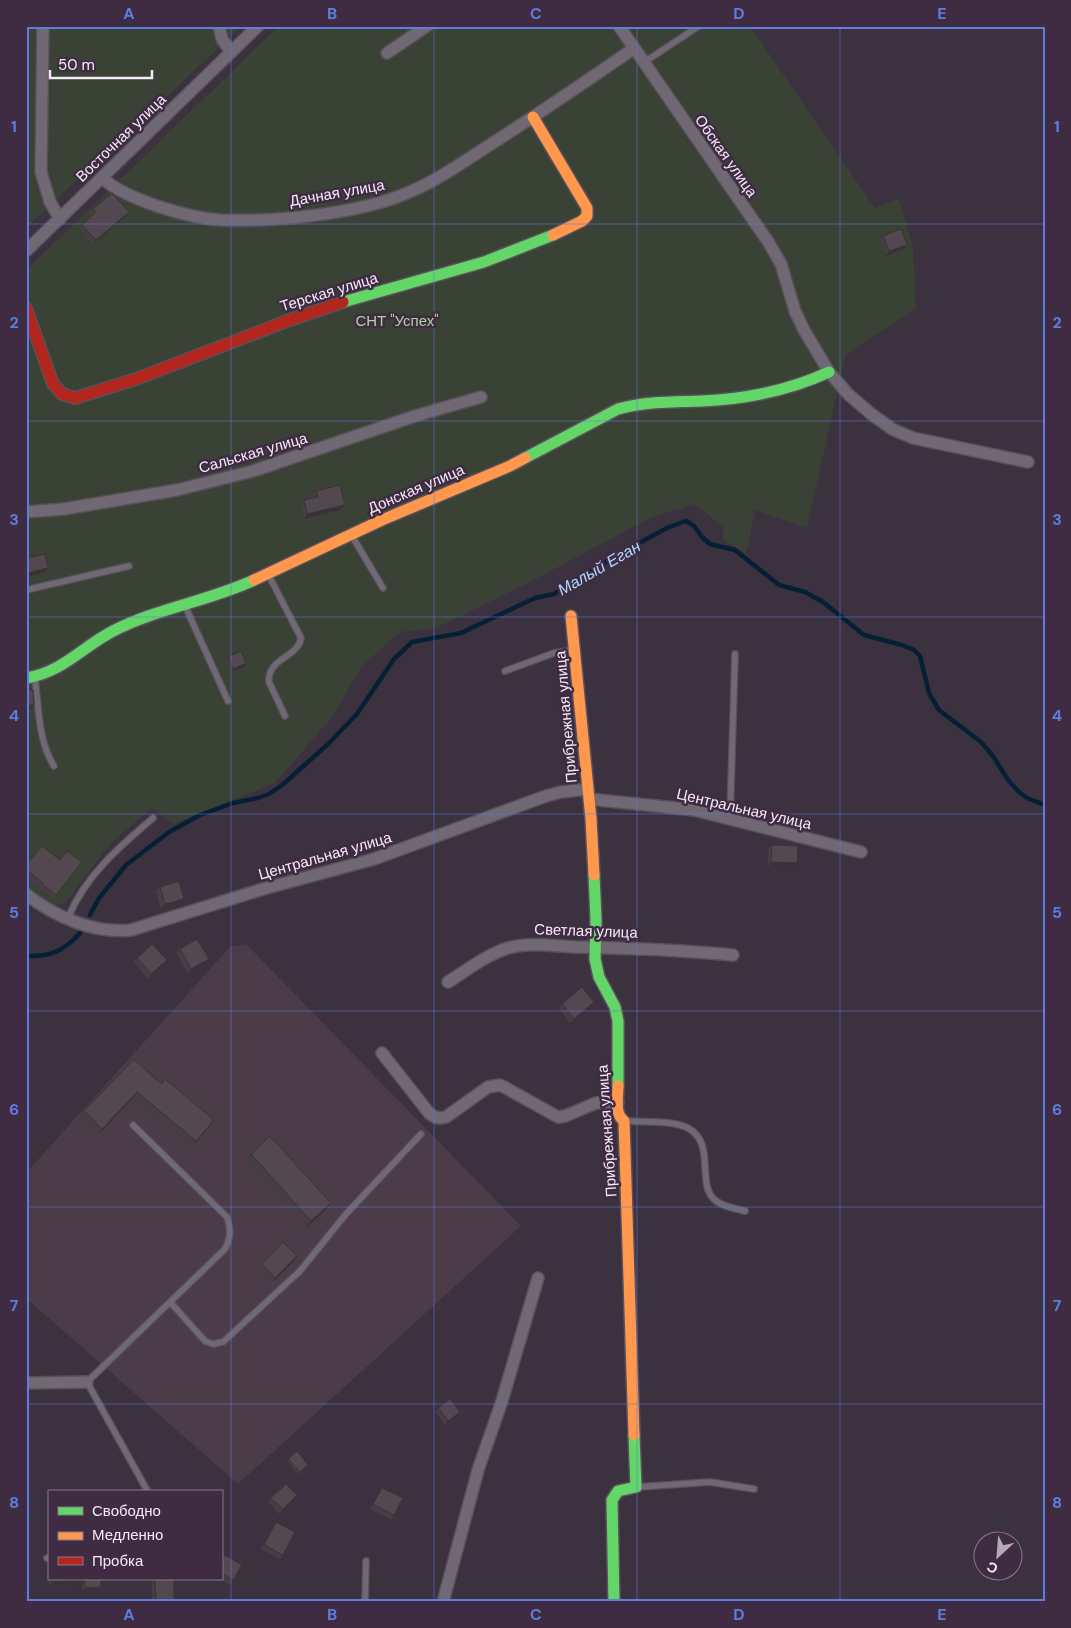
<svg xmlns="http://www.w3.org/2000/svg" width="1071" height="1628" font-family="'DM Sans',sans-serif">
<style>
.industrial{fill:#4c3c48}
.green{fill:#394234}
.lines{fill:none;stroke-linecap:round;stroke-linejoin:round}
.stream{stroke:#052034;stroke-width:4.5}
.lane-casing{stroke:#59505b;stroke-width:8}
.street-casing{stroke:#59505b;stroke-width:14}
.fast-casing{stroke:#59505b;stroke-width:14}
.slow-casing{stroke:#59505b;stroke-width:14}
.jam-casing{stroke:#59505b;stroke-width:14}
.lane{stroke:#706872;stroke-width:5.5}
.street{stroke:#706872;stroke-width:11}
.fast{stroke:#63d668;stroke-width:11}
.slow{stroke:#ff974d;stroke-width:11}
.jam{stroke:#b3261e;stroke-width:11}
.wall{fill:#473e45}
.shaded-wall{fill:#3a3238}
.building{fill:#534850;stroke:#3a3238}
.grid{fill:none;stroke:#5e7de2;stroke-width:1;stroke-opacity:0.55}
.labels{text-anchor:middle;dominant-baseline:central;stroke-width:5;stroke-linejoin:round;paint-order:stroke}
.street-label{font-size:15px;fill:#f6eaf9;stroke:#3f2c43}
.park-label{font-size:15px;fill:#aed39c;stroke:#3f2c43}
.water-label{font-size:16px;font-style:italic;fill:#addafd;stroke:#3f2c43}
.neatline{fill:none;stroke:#5e7de2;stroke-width:2}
.grid-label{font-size:16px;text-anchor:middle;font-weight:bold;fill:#5e7de2}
</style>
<rect width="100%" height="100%" fill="#3c313e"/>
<path class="industrial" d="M246 944 521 1226 238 1484 26 1298V1173L230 947Z"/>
<g class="green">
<path d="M26 26H242L26 228Z"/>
<path d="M279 26H750L875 208 899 199 913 247 916 309 846 354 807 528 755 510 748 547 745 553 722 539 724 528 695 504 650 518 534 580 436 628 400 632 361 667 334 715 275 783 173 824 152 808 112 842 65 903 51 906 26 887V270Z"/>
</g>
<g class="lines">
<g class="stream">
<path d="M90 915 99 898 126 865 169 832 200 815 233 803 258 798 269 794 281 786 327 745 357 714 394 659 412 642 461 633 535 598 554 594 626 550 669 527 686 521 694 526 702 537 710 544 735 550 779 585 805 592 823 602 864 635 902 645 914 650 920 656 929 693 939 710 981 742 993 756 1008 780 1019 792 1027 798 1045 805"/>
<path d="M26 956C50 957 64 951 80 933"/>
</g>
<defs>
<g id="lane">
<path d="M643 63 699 26"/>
<path d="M352 536 383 588"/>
<path d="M268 574 301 638C298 658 267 658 269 682L285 716"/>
<path d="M26 590 129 566"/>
<path d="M186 608 228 701"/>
<path d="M505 671 554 653 574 650"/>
<path d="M35 679C39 708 38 741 54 766"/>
<path d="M730 819 735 654"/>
<path d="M68 918C85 876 119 847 153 818"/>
<path d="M626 1121C643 1122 672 1120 688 1128 717 1144 695 1185 716 1201 724 1207 736 1209 745 1211"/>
<path d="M133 1125 227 1217C231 1230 231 1237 225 1249L87 1382 148 1492"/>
<path d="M171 1303 205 1341 213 1344 223 1342 300 1271 346 1214 421 1134"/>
<path d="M638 1487 710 1482 754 1489"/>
<path d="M47 1558H49"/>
<path d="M365 1602 366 1561"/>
</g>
<g id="street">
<path d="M43 26 41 172 50 202 60 219"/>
<path d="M219 26 222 39 231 52"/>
<path d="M619 26 769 243 781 264 795 311 804 330 829 372 848 394 870 413 892 429 913 438 1028 462"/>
<path d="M387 53 427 26"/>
<path d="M102 178C127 200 188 218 221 220 274 222 359 214 407 193 435 182 460 164 485 148 535 116 584 83 633 49"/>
<path d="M26 251 258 26"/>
<path d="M26 512 64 509 177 490 253 471 415 416 481 397"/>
<path d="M589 799 694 810 861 852"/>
<path d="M26 894C55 917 94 934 131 930L263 889 374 859 546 796 561 792 588 789"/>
<path d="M448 982C467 970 486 955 508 948 531 942 553 946 576 947 629 948 681 950 733 955"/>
<path d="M382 1053 429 1113C435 1118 439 1119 446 1117L488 1087 500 1085 506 1088 558 1117 565 1116 596 1103 618 1102"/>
<path d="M26 1383 87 1382"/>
<path d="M443 1602 478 1470 502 1401 538 1278"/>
</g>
<g id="fast">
<path d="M343 302 484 262 553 235"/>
<path d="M525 458 618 409C646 401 674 402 702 401 747 399 788 391 829 372"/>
<path d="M26 678C63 672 82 647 113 631 158 608 209 601 254 580"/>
<path d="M594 875 596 920 595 959 599 977 615 1007 618 1021V1086"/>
<path d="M614 1602 612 1500 618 1491 636 1487 634 1435"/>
</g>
<g id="slow">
<path d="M533 117 587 208V216L582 221 553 235"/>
<path d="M254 580 382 520 510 466 525 458"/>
<path d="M571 616 591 819 594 875"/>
<path d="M618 1086C618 1097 614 1114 624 1121L634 1435"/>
</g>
<path id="jam" d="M26 308 53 384 62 394 75 398 136 379 287 321 343 302"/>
</defs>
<use href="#lane" class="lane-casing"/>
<use href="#street" class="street-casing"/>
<use href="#fast" class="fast-casing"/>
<use href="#slow" class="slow-casing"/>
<use href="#jam" class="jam-casing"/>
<use href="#lane" class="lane"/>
<use href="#street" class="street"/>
<use href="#fast" class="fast"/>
<use href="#slow" class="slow"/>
<use href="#jam" class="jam"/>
</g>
<g class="wall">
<path d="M93 209 129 212 125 217 92 245 79 229 82 225 92 216 90 213Z"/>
<path d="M883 236 904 249 886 256 880 241Z"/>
<path d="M316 491 341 510 304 519 301 505 304 500 314 498 313 495Z"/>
<path d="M228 657 246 663 245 666 231 672 226 659Z"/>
<path d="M772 845 794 868 768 867V850Z"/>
<path d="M60 860 82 862 53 899 39 888V887L26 877V865Z"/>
<path d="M160 887 184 899 180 903 161 909 156 891Z"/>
<path d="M180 949 209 959 205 964 188 974 176 953Z"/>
<path d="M137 958 167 960 163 965 148 979 134 962Z"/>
<path d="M562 1004 591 1007 570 1023 558 1008Z"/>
<path d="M161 1084 214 1120 191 1148 132 1099 97 1136 79 1118 84 1111Z"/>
<path d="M251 1154 331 1203 326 1210 306 1228 246 1161Z"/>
<path d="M294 1261 272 1283 257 1268 261 1264Z"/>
<path d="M438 1408 460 1412 457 1416 445 1425 435 1412Z"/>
<path d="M288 1459 308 1465 298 1474 287 1461Z"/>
<path d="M382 1488 394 1515 391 1520 370 1509Z"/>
<path d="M297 1495 294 1499 279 1514 268 1502 271 1498Z"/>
<path d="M276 1522 283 1555 280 1559 261 1550Z"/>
<path d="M225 1555 233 1580 229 1585 220 1579H221V1560Z"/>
<path d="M49 1564V1579H101V1587L98 1591 82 1592V1585L49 1586 48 1565Z"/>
<rect x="152" y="1579" width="22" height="23"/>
</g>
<g class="shaded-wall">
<path d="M129 212 125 217 92 245 96 240Z"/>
<path d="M907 245 904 249 886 256 889 251Z"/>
<path d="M345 505 341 510 304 519 307 514Z"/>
<path d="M48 568 44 573 26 577V574L27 573Z"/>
<path d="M246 663 245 666 231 672 233 669Z"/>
<path d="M26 705H34L31 709 26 710Z"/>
<path d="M771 862 797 863 794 868 768 867Z"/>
<path d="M184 899 180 903 161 909 165 904Z"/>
<path d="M209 959 205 964 188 974 191 969Z"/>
<path d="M167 960 163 965 148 979 151 974Z"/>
<path d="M594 1002 591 1007 570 1023 574 1019Z"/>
<path d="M137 1092 132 1099 97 1136 102 1129Z"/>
<path d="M214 1120 209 1127 191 1148 196 1141Z"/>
<path d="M331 1203 326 1210 306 1228 311 1221Z"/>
<path d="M297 1256 294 1261 272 1283 275 1278Z"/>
<path d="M460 1412 457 1416 445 1425 448 1421Z"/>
<path d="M297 1495 294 1499 279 1514 283 1509Z"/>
<path d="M85 1580 82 1585 49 1586 52 1581Z"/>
<path d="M101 1587 98 1591 82 1592 85 1588Z"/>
</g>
<g class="building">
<path d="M112 193 129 212 96 240 82 225 96 212 93 209Z"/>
<path d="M901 229 907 245 889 251 883 236Z"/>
<path d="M340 485 345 505 307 514 304 500 318 497 316 491Z"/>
<path d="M45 554 48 568 27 573 26 568V558Z"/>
<path d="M241 651 246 663 233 669 228 657Z"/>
<path d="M26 690H33L34 705H26Z"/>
<path d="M772 845 798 846 797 863 771 862Z"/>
<path d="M42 846 60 860 67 851 82 862 56 895 42 884 43 883 26 870V865Z"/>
<path d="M179 881 184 899 165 904 160 887Z"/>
<path d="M197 939 209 959 191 969 180 949Z"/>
<path d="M152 944 167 960 151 974 137 958Z"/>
<path d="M582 987 594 1002 574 1019 562 1004Z"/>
<path d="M134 1059 161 1084 165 1079 214 1120 196 1141 137 1092 102 1129 84 1111Z"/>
<path d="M270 1136 331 1203 311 1221 251 1154Z"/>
<path d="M283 1242 297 1256 275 1278 261 1264Z"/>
<path d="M450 1399 460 1412 448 1421 438 1408Z"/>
<path d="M297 1451 308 1465 300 1472 288 1459Z"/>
<path d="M286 1484 297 1495 283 1509 271 1498Z"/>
<path d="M382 1488 403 1498 394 1515 373 1504Z"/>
<path d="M276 1522 295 1532 283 1555 264 1545Z"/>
<path d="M225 1555 242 1565 233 1580 221 1573V1561Z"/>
<path d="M52 1579H101V1587L85 1588V1580L52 1581Z"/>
<path d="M155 1579H174V1602H156Z"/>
</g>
<path class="grid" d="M231 26V1602M434 26V1602M637 26V1602M840 26V1602M26 224H1045M26 421H1045M26 617H1045M26 814H1045M26 1011H1045M26 1207H1045M26 1404H1045"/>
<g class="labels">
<g class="street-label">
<text transform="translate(121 138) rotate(-44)">Восточная улица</text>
<text transform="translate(726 156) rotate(55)">Обская улица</text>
<text transform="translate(337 193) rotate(-10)">Дачная улица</text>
<text transform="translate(329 292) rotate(-17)">Терская улица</text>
<text transform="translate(253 453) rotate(-16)">Сальская улица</text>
<text transform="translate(416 489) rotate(-23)">Донская улица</text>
<text transform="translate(566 717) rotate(-95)">Прибрежная улица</text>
<text transform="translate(744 809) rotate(13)">Центральная улица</text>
<text transform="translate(325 856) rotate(-16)">Центральная улица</text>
<text transform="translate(586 931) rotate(2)">Светлая улица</text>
<text transform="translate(607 1131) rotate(-94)">Прибрежная улица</text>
</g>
<g class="park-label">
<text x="397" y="321">СНТ "Успех"</text>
</g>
<g class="water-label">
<text transform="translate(599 568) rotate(-30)">Малый Еган</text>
</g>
</g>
<rect width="1071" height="1628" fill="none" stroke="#3f2c43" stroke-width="55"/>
<rect x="48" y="1490" width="175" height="90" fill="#3f2c43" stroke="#88788c"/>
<rect x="58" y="1507" width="25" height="8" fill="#63d668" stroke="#88788c"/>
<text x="92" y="1516" font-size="15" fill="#f6eaf9">Свободно</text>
<rect x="58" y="1532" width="25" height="8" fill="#ff974d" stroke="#88788c"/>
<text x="92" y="1540" font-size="15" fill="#f6eaf9">Медленно</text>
<rect x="58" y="1557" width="25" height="8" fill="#b3261e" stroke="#88788c"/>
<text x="92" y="1566" font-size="15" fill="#f6eaf9">Пробка</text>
<g transform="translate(998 1556) rotate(206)"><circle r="24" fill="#3f2c43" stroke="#88788c"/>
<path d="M0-4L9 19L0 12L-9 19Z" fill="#b5a9b8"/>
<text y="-8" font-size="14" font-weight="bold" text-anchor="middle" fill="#f6eaf9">С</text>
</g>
<path d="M50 70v8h102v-8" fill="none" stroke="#f6eaf9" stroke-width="2.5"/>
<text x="58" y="70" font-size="15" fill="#f6eaf9" stroke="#3f2c43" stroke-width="4" paint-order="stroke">50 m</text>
<rect x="28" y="28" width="1016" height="1572" class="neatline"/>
<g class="grid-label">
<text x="129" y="19">A</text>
<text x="332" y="19">B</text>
<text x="536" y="19">C</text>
<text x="739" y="19">D</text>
<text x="942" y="19">E</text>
<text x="14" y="132">1</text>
<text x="1057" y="132">1</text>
<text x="14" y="328">2</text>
<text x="1057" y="328">2</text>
<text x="14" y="525">3</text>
<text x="1057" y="525">3</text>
<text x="14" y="721">4</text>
<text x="1057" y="721">4</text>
<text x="14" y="918">5</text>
<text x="1057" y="918">5</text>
<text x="14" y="1115">6</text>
<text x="1057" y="1115">6</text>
<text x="14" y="1311">7</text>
<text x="1057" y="1311">7</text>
<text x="14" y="1508">8</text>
<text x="1057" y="1508">8</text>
<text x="129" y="1620">A</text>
<text x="332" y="1620">B</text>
<text x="536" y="1620">C</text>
<text x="739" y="1620">D</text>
<text x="942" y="1620">E</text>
</g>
</svg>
